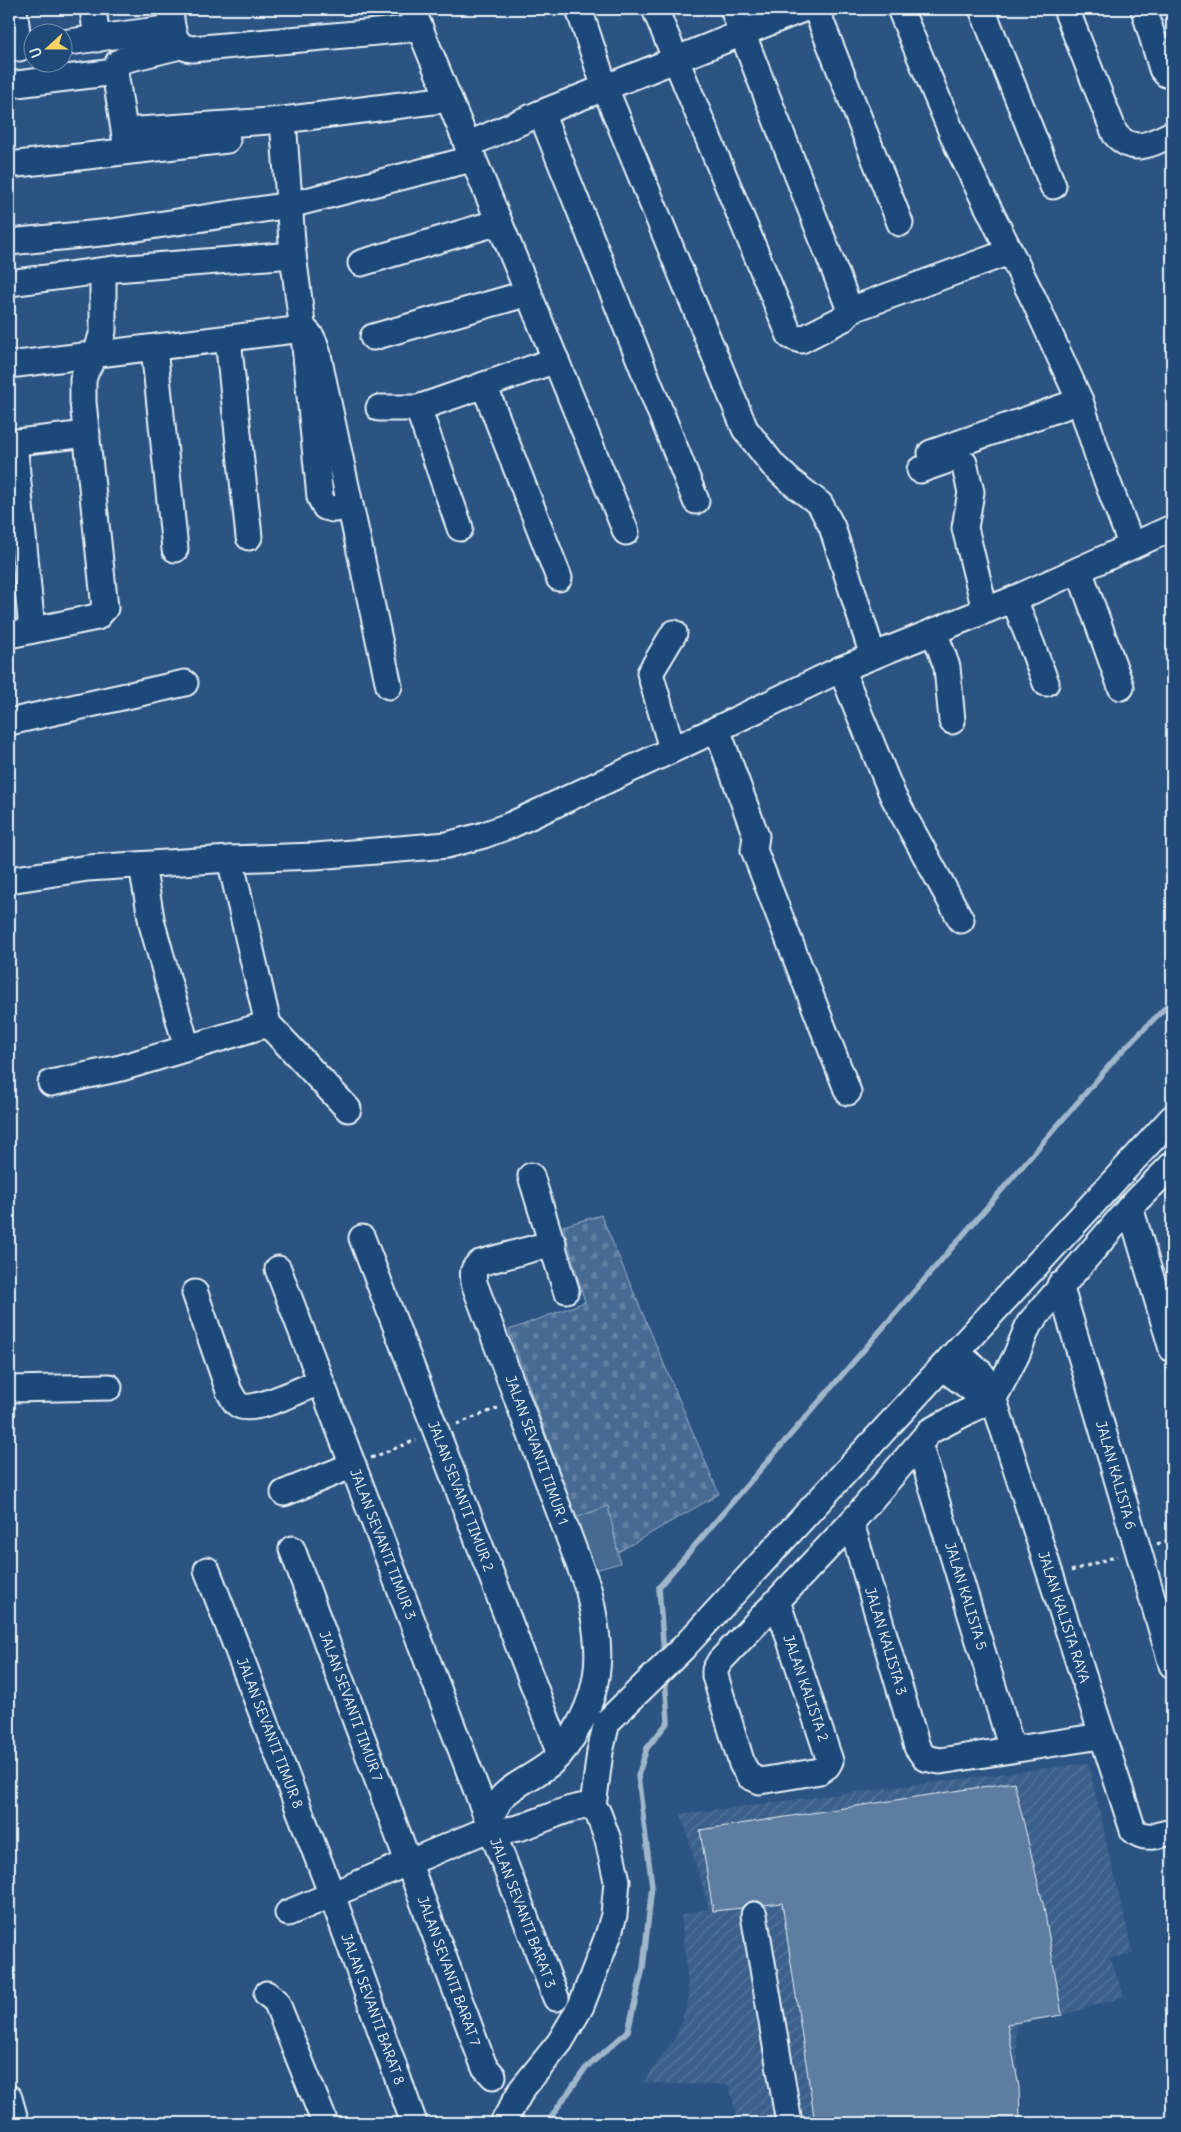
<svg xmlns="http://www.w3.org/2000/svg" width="1181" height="2132" font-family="Delius,sans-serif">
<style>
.industrial{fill:url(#industrial-furrows)}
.cemetery{fill:url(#cemetery-stones);stroke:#98aec6}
.green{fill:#476b93;stroke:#98aec6}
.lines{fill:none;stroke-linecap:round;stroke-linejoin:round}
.stream{stroke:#a0b6cb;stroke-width:5.5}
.building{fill:#5d7da1;stroke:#e8f1f8}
.minor-casing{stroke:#e8f1f8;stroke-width:29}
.path{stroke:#e8f1f8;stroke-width:3;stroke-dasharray:4 4;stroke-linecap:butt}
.minor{stroke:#1f4a7a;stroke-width:25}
.labels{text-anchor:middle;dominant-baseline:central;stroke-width:4;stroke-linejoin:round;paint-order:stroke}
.street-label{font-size:14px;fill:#e8f1f8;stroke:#1f4a7a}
</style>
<defs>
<pattern id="industrial-furrows" width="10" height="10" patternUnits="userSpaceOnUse" patternTransform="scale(1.25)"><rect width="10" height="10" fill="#3a608b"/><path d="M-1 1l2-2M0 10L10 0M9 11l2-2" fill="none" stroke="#56779c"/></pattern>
<pattern id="cemetery-stones" width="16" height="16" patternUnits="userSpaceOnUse" patternTransform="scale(1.25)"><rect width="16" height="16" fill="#476b93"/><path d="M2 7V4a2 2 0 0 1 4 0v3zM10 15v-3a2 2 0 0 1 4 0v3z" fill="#6281a3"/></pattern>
</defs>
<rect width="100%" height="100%" fill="#2b5482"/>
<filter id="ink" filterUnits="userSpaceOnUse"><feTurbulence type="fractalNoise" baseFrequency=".02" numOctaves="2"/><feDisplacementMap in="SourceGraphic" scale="10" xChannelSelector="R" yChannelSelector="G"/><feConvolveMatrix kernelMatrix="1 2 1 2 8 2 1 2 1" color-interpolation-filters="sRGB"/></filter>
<g filter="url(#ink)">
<path class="industrial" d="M1088 1763 1133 1954 1110 1958 1124 1997 1062 2015 1016 2025 1019 2087 1023 2123H738L729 2085 643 2083 677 2035 689 1997 681 1915 709 1909 681 1814Z"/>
<path class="cemetery" d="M601 1215 719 1494 618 1552 608 1506 576 1518 509 1330 585 1302 563 1226Z"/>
<path class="green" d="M608 1506 620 1563 592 1571 576 1518Z"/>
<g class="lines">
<g class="stream">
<path d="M664 1655 659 1587 1121 1052 1172 1001"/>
<path d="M549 2123 553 2114 585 2069 628 2031 643 1968 652 1886 638 1776 647 1748 668 1722 665 1677"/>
</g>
</g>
<path class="building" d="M1014 1782 1044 1908 1062 2015 1007 2024 1019 2087 1020 2123H815L782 1903 764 1905 759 1901H752L745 1904 742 1908 713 1911 700 1830Z"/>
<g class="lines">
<defs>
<g id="minor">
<path d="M14 9 19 48"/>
<path d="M93 9 97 39"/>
<path d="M170 9C172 25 171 47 192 49L420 28"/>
<path d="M412 9 626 532"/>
<path d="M579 9 605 88 745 429 773 465 790 481 820 504 832 527 873 656"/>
<path d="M655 9 790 336 801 340 844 318 850 310 733 9"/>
<path d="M816 9 900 223"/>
<path d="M900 9 958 147 1035 302 1080 401 1101 465 1132 546"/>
<path d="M982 9 1053 186"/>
<path d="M1066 9 1115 134C1134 155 1150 144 1172 134"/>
<path d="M1144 9 1162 69 1166 74 1172 76"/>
<path d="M62 43 172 28"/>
<path d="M115 72 127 149"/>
<path d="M9 85 115 72 118 63 123 60 180 46"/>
<path d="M541 113 696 501"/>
<path d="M283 120 293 255 305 346 320 497 325 507 333 509 350 507"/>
<path d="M125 131 283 120 449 99"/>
<path d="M467 145 541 113 803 9"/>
<path d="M9 165 227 140"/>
<path d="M9 242 111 232 290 205 472 159"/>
<path d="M361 263 499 222"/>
<path d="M9 283 115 269 293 255"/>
<path d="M850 310 1009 252"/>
<path d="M373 337 529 293"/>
<path d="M228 339 249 537"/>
<path d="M154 348 175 549"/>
<path d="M9 365 303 329C318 336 319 365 323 379L389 686"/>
<path d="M484 385 559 578"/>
<path d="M379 408H418L556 360"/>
<path d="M418 408 460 528"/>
<path d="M14 442 32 630"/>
<path d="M9 443 87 434"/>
<path d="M931 453 1080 401"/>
<path d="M920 470 954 458 960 459 964 463 971 492 965 528 985 610"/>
<path d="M1079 570 1121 687"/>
<path d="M1014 599 1046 683"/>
<path d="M934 631 947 667 952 721"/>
<path d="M9 635 97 617 105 608 83 402V380L86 371 98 348 103 331V271"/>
<path d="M841 669 893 796 961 920"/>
<path d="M9 722 185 683"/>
<path d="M717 729 756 836 754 850 848 1092"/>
<path d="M672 749 650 673 674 633"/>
<path d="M230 859 268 1024 348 1109"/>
<path d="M142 865 152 924 187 1048"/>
<path d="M9 880 88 868 230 859 316 856 447 845 484 835 511 825 717 729 841 669 1014 599 1172 528"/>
<path d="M51 1083 121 1068 268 1024"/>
<path d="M531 1176 566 1290"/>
<path d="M1130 1207 1172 1349"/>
<path d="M362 1238 560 1754"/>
<path d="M278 1269 488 1820"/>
<path d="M1060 1285 1172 1665"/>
<path d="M195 1293 229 1391C232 1396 235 1404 241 1406 257 1412 303 1388 320 1382"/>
<path d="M957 1353 981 1373 989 1385 1133 1830C1145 1841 1158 1835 1172 1832"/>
<path d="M943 1368 980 1395 994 1398"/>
<path d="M9 1389 109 1387"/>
<path d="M919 1444 1012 1749"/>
<path d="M284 1493 353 1465"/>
<path d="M851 1523 917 1747 925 1758 940 1761 1101 1736"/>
<path d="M292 1549 484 2066 493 2076"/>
<path d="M207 1570 332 1895 414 2123"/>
<path d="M777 1601 830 1761 827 1766 820 1771 760 1781 749 1776 742 1764 715 1676V1670L720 1661 851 1523 930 1431 994 1398 1016 1356 1029 1324 1130 1207 1172 1165"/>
<path d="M593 1806 600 1752 607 1722 683 1648 1172 1118"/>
<path d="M288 1913 491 1828 556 1998"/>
<path d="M754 1915 789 2123"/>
<path d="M267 1994 276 2001 325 2123"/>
<path d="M9 2098 16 2123"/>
<path d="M503 2123 522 2089 560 2042 581 2006 608 1936 614 1915 617 1881 608 1840 598 1813 593 1806C561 1804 518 1839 491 1828L488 1820C493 1813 497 1804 502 1797 515 1783 538 1775 552 1762 564 1752 572 1739 579 1725 605 1678 600 1639 588 1588L474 1283C473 1273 472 1269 480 1263L553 1243"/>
</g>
</defs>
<use href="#minor" class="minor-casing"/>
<g class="path">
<path d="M457 1424 498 1408"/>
<path d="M371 1458 416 1440"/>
<path d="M1157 1544 1172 1539"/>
<path d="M1071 1571 1117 1556"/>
</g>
<use href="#minor" class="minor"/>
</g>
</g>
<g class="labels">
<g class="street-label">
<text transform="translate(537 1450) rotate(70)">JALAN SEVANTI TIMUR 1</text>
<text transform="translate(1116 1475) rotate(74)">JALAN KALISTA 6</text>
<text transform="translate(461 1496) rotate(69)">JALAN SEVANTI TIMUR 2</text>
<text transform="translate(383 1544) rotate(69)">JALAN SEVANTI TIMUR 3</text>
<text transform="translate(966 1596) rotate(73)">JALAN KALISTA 5</text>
<text transform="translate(1064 1617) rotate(72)">JALAN KALISTA RAYA</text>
<text transform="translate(886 1641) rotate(73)">JALAN KALISTA 3</text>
<text transform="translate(806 1688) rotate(71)">JALAN KALISTA 2</text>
<text transform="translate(351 1706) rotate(70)">JALAN SEVANTI TIMUR 7</text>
<text transform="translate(270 1733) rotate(69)">JALAN SEVANTI TIMUR 8</text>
<text transform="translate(523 1913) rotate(69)">JALAN SEVANTI BARAT 3</text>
<text transform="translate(449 1971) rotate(70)">JALAN SEVANTI BARAT 7</text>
<text transform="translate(373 2009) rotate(70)">JALAN SEVANTI BARAT 8</text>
</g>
</g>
<rect width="1181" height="2132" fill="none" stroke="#1f4a7a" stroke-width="30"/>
<rect x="15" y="15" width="1151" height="2102" fill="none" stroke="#e8f1f8" stroke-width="2" filter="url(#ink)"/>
<g transform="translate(48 48) rotate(249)"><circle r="24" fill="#1f4a7a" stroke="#6f8dac"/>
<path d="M0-4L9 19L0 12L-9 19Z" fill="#ffd166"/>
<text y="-8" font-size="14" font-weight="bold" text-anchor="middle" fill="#e8f1f8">U</text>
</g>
</svg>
